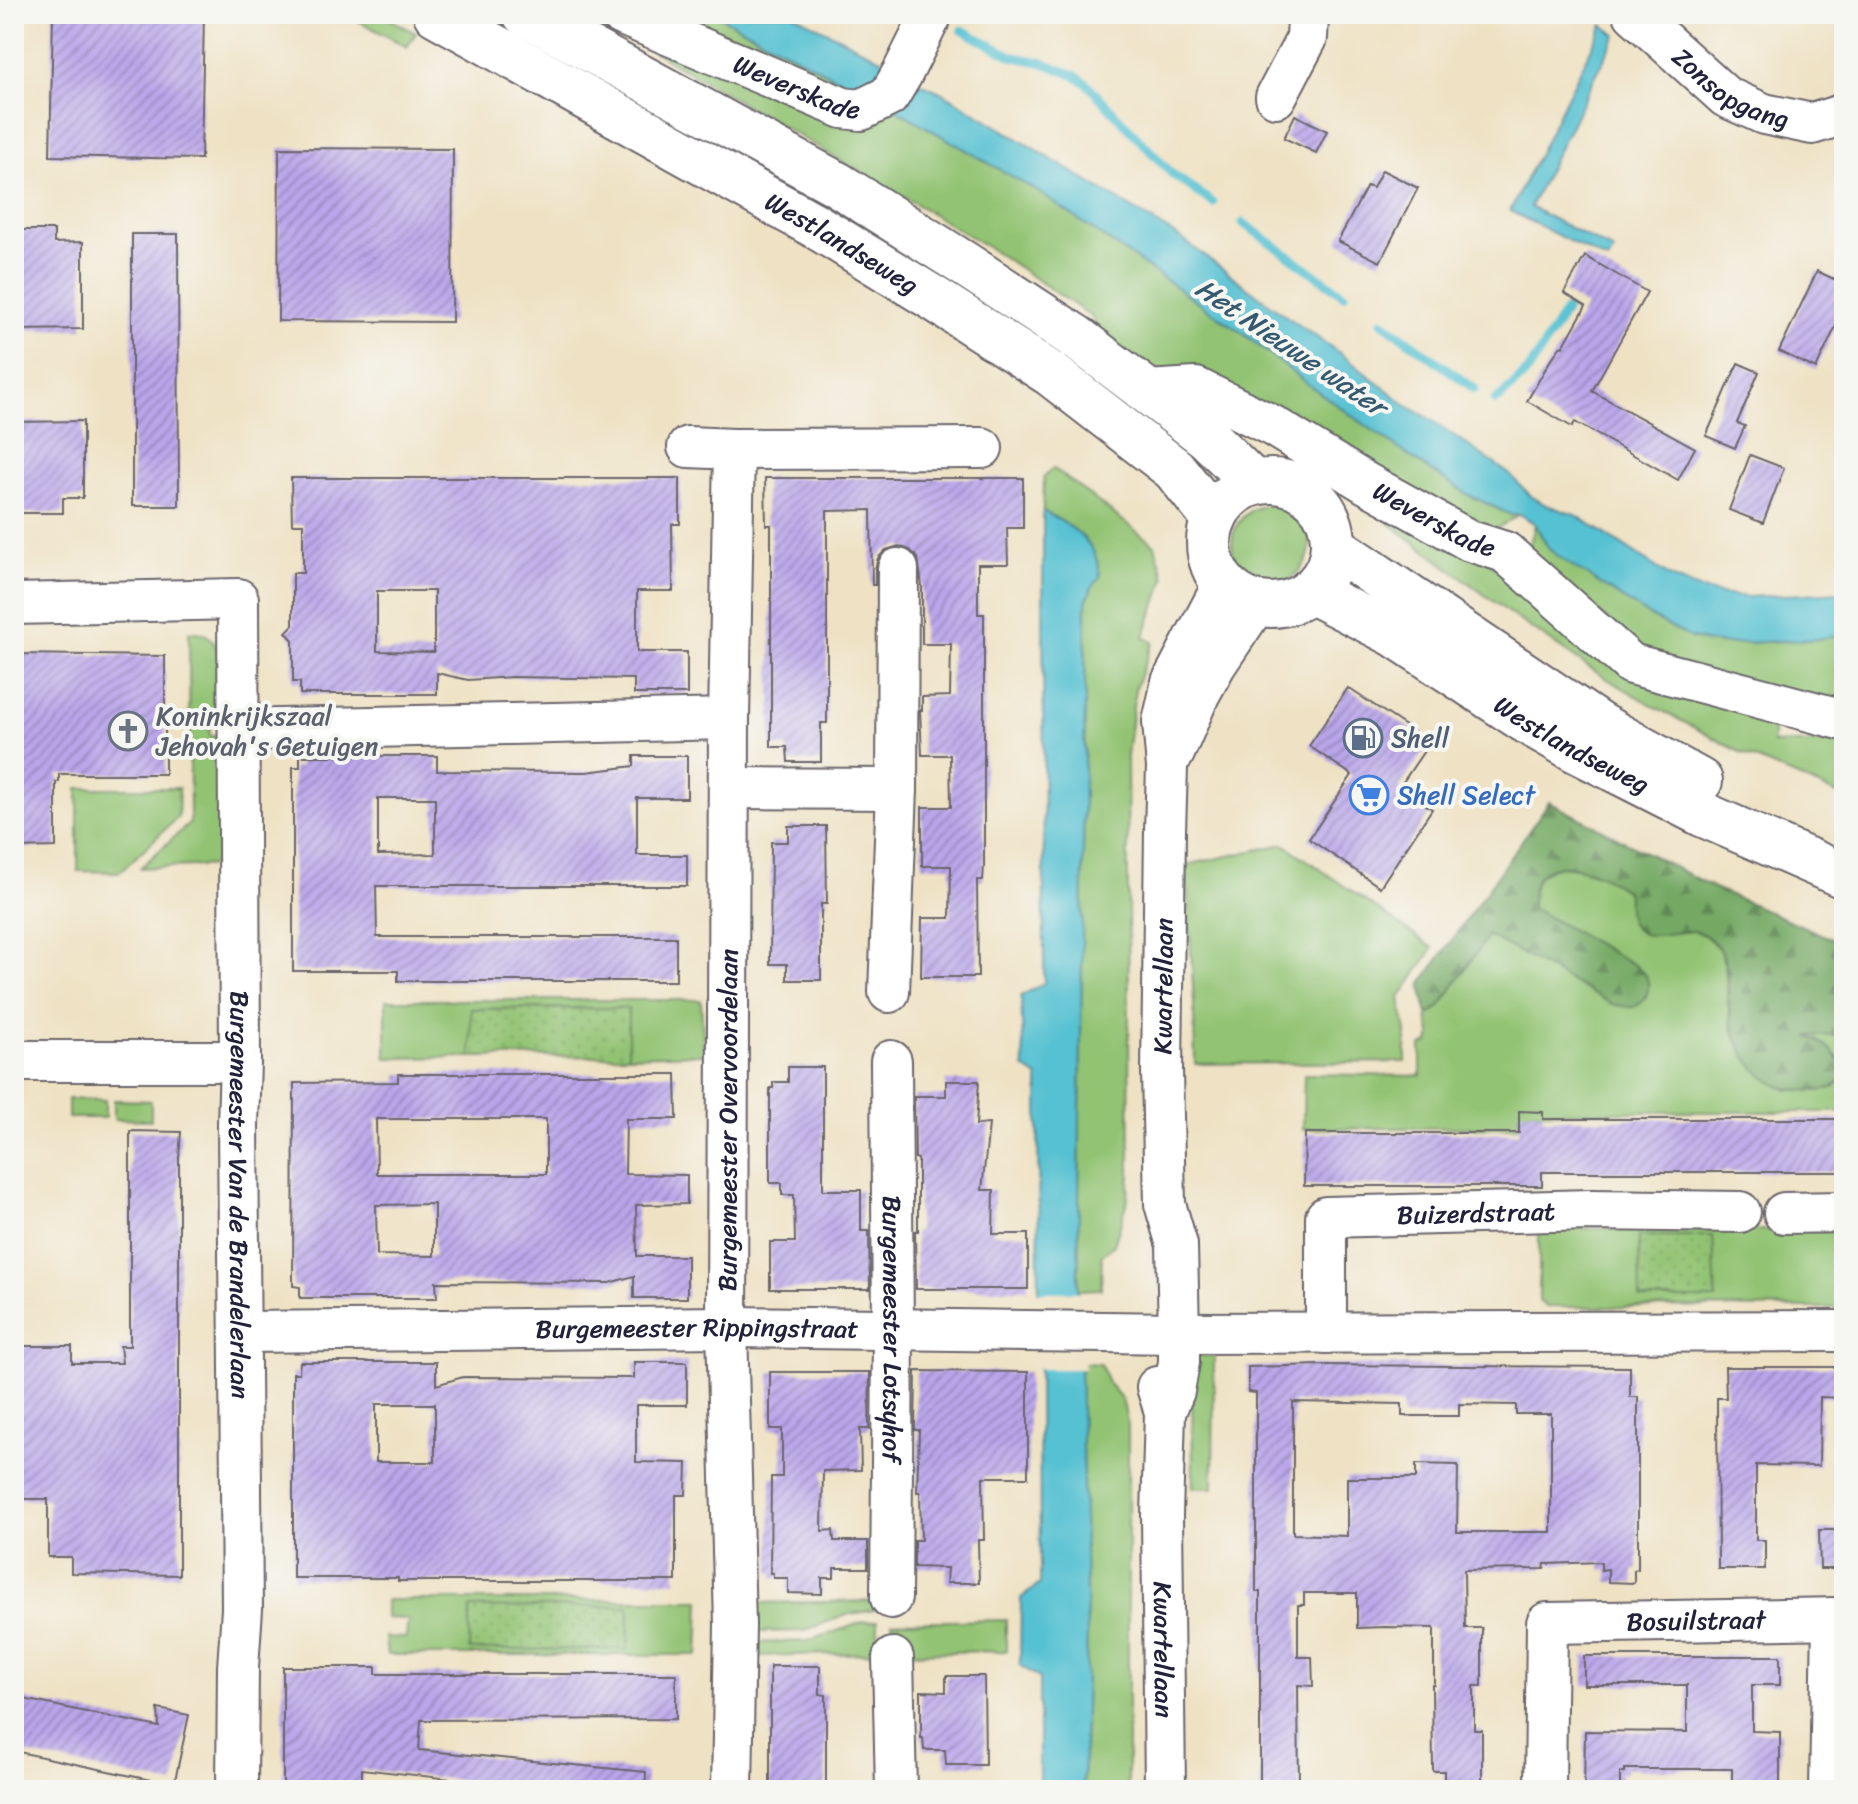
<svg xmlns="http://www.w3.org/2000/svg" width="1858" height="1804" font-family="Sriracha,sans-serif">
<style>
.grass{fill:#92c372;stroke:#5a7256;stroke-width:2}
.forest{fill:url(#forest-firs);stroke:#4c6650;stroke-width:2}
.park{fill:url(#park-dots);stroke:#5a7256;stroke-width:2}
.water{fill:#57c1d2;stroke:#3c7286;stroke-width:2}
.pier{fill:#efe2c4}
.lines{fill:none;stroke-linecap:round;stroke-linejoin:round}
.stream{stroke:#57c1d2;stroke-width:9}
.building{fill:url(#building-hatch);fill-rule:evenodd}
.minor-casing{stroke:#6a656b;stroke-width:44}
.major-casing{stroke:#6a656b;stroke-width:48}
.minor{stroke:#fff;stroke-width:40}
.major{stroke:#fff;stroke-width:44}
.labels{text-anchor:middle;dominant-baseline:central;stroke-width:8;stroke-linejoin:round;paint-order:stroke}
.street-label{font-size:26px;fill:#22223b;stroke:#f6f6f2}
.worship-label{font-size:26px;fill:#5b616d;stroke:#f6f6f2;text-anchor:start}
.service-label{font-size:26px;fill:#4e5e75;stroke:#f6f6f2;text-anchor:start}
.shop-label{font-size:26px;fill:#366cbe;stroke:#f6f6f2;text-anchor:start}
.water-label{font-size:28px;font-style:italic;fill:#355a70;stroke:#f6f6f2}
</style>
<defs>
<pattern id="forest-firs" width="22" height="20" patternUnits="userSpaceOnUse" patternTransform="scale(2)"><rect width="22" height="20" fill="#75a964"/><path d="M5 1l3.5 6h-7zM16 11l3.5 6h-7z" fill="#608954"/></pattern>
<pattern id="park-dots" width="8" height="8" patternUnits="userSpaceOnUse" patternTransform="scale(2)"><rect width="8" height="8" fill="#92c372"/><path d="M2 2h.1M6 6h.1" fill="none" stroke="#7ea764" stroke-width="1.8" stroke-linecap="round"/></pattern>
<pattern id="building-hatch" width="6" height="6" patternUnits="userSpaceOnUse" patternTransform="scale(2)"><rect width="6" height="6" fill="#baa6ea"/><path d="M-1 1l2-2M0 6l6-6M5 7l2-2" fill="none" stroke="#9787bf"/></pattern>
</defs>
<rect width="100%" height="100%" fill="#f6f6f2"/>
<filter id="ink" filterUnits="userSpaceOnUse"><feTurbulence type="fractalNoise" baseFrequency=".0125" numOctaves="2"/><feDisplacementMap in="SourceGraphic" scale="16" xChannelSelector="R" yChannelSelector="G"/><feConvolveMatrix kernelMatrix="1 2 1 2 8 2 1 2 1" color-interpolation-filters="sRGB"/></filter>
<filter id="wash" filterUnits="userSpaceOnUse"><feTurbulence type="fractalNoise" baseFrequency=".006" numOctaves="4" result="noise"/><feDisplacementMap in="SourceGraphic" scale="32" xChannelSelector="R" yChannelSelector="G"/><feGaussianBlur stdDeviation="1.8" result="paint"/><feColorMatrix in="noise" values="0 0 0 0 0 0 0 0 0 0 0 0 0 0 0 0 0 1.4 0 .05"/><feComposite in="paint" operator="in"/></filter>
<g filter="url(#wash)">
<rect width="100%" height="100%" fill="#efe2c4"/>
<g class="grass">
<path d="M346 14H381L416 33 407 47Z"/>
<path d="M545 14H594L618 23 890 106 1037 191 1244 334 1309 385 1422 465 1469 495 1511 515 1520 514 1496 529 1457 523 1219 388 1140 365 1107 349 1091 316 997 253 926 210 623 34 567 26Z"/>
<path d="M630 14H715L862 92 854 103Z"/>
<path d="M1053 468 1155 545 1165 578 1144 637 1153 642 1135 689 1127 756 1130 1175 1127 1204 1114 1245 1102 1255 1101 1289 1078 1290 1086 602 1092 587 1100 577C1097 539 1073 528 1043 511L1044 477Z"/>
<path d="M1334 482 1475 551 1583 635 1773 709V744L1844 741V797L1742 753 1657 708 1599 674 1513 616Z"/>
<circle cx="1271" cy="544" r="39"/>
<path d="M1535 524 1549 549 1565 561 1651 617 1689 637 1707 642 1725 644 1819 639 1844 634V706L1662 664 1529 555C1527 541 1534 537 1535 524Z"/>
<path d="M189 632C190 632 201 632 202 633 227 641 222 694 223 715L209 716 210 736H223V865L140 868 190 823Z"/>
<path d="M78 788H179L178 817 120 872 78 871Z"/>
<path d="M1284 844 1433 948 1400 998 1406 1032V1062L1195 1064 1194 1004 1186 865Z"/>
<path d="M1560 866C1585 868 1609 875 1628 893V911L1654 935 1694 931 1705 935 1719 949 1725 965 1729 1011 1733 1032 1787 1090H1825L1836 1087 1806 1035H1844V1112H1519V1127L1303 1129 1304 1074 1421 1076V1046L1429 1043 1431 1034 1427 1013 1431 1014 1440 1007 1488 935 1614 1005 1636 966 1532 908C1532 883 1535 872 1560 866Z"/>
<path d="M386 1000H701L704 1054 628 1056 627 1008 472 1009 471 1057 386 1058Z"/>
<path d="M68 1099 105 1100V1118H68Z"/>
<path d="M114 1100 151 1101V1120L114 1119Z"/>
<path d="M1539 1228 1844 1231V1308L1546 1307 1539 1301Z"/>
<path d="M1192 1356H1214L1213 1488H1193Z"/>
<path d="M1084 1363 1101 1364 1108 1383 1122 1399 1128 1425V1790H1083L1087 1629 1080 1374Z"/>
<path d="M386 1600H700L698 1655H387L385 1637 406 1638 408 1619 386 1618Z"/>
<path d="M881 1601V1609L846 1615 803 1631 754 1632 753 1603Z"/>
<path d="M1006 1620V1651L893 1653 892 1622Z"/>
<path d="M878 1621V1653L753 1656V1643L808 1641 863 1622Z"/>
</g>
<path class="forest" d="M1549 802 1714 888 1844 944V1035L1808 1036C1828 1045 1842 1055 1844 1078 1830 1094 1818 1091 1799 1090 1758 1089 1734 1046 1729 1009 1727 990 1730 964 1719 948 1714 941 1703 932 1694 931 1676 929 1642 946 1631 923 1626 915 1628 902 1628 893 1607 873 1543 846 1533 889 1531 895 1532 902 1532 908L1636 966C1637 967 1644 974 1645 975 1652 986 1647 1004 1633 1007 1628 1008 1619 1005 1614 1005L1488 935 1440 1007 1430 1014 1427 1013 1421 984Z"/>
<g class="park">
<path d="M628 1008V1056L471 1057V1009Z"/>
<path d="M1639 1236H1713L1716 1299H1640Z"/>
<path d="M629 1606 628 1649 469 1650 470 1608Z"/>
</g>
<g class="water">
<path d="M715 14H793L887 62 909 78 943 93 1182 239 1286 316 1341 354 1409 407 1427 417 1508 473 1531 496 1546 505 1576 515 1671 577 1693 587 1719 594 1746 597 1844 592V634L1819 639 1725 644 1707 642 1689 637 1651 617 1565 561 1549 549 1535 524 1520 514 1511 515 1469 495 1422 465 1309 385 1244 334 1037 191 890 106Z"/>
<path d="M1603 25 1616 35 1530 207 1614 251 1608 261 1510 211Z"/>
<path d="M1043 511C1073 528 1097 539 1100 577L1092 587 1086 602 1078 1290 1087 1629 1083 1790H1039V1678L1020 1665 1021 1598 1040 1584 1038 1077 1024 1068 1021 996 1044 983Z"/>
</g>
<path class="pier" d="M1035 1292H1082L1084 1369H1036Z"/>
<g class="lines">
<g class="stream">
<path d="M962 30 1014 57 1041 62 1074 75 1086 83 1172 174 1213 203"/>
<path d="M1243 223 1344 295"/>
<path d="M1382 322 1475 389"/>
<path d="M1495 400 1500 398 1529 370 1566 310"/>
</g>
</g>
<g id="blocks">
<g class="building">
<path d="M53 14H204L201 159 50 156Z"/>
<path d="M1295 115 1327 131 1316 153 1284 138Z"/>
<path d="M279 148 453 149 452 322 278 321Z"/>
<path d="M1382 170 1418 188 1380 262 1338 241 1367 186 1373 188Z"/>
<path d="M14 230H54V243L83 242V329L16 330Z"/>
<path d="M132 234H178L179 506H132Z"/>
<path d="M1585 256 1647 292 1592 391 1695 448 1678 480 1575 422 1572 427 1527 401 1550 361 1561 346 1563 347 1586 306 1564 293Z"/>
<path d="M1817 271 1844 284V309L1816 369 1779 351Z"/>
<path d="M1738 363 1759 372 1737 423 1745 426 1735 448 1706 436Z"/>
<path d="M83 421V498H63V513H14V422Z"/>
<path d="M1750 455 1784 468 1763 523 1729 510Z"/>
<path d="M291 478H680V524H672L673 591H637V652H687V694H634V679L512 677 468 680 437 673V694H300V682H293V640L286 632 293 625V573H303V524H292ZM377 591H434V652L377 651Z"/>
<path d="M765 478H1023V528H1007L1008 564H978V614H984V866L983 880H977L978 977H921L922 918H950L951 866H922V807H951L950 755H922L920 710H922V697L950 696 951 644H922V586L918 558 910 550 899 546 886 550 878 558 875 569V585H872L871 510 827 511V723H821V762H788L787 747H771V525H766Z"/>
<path d="M14 654 165 656V774H59V782H56V847L14 848Z"/>
<path d="M1348 688 1430 742 1399 788 1432 809 1380 887 1309 839 1352 775 1309 746Z"/>
<path d="M300 756H437V771L586 772 634 766V756H687V798H637V855H687V886H376L377 937H676V981H398V971H293V767H300ZM378 798H435V854L378 855Z"/>
<path d="M788 826H826L827 904H821V980H787V964H770L771 842H788Z"/>
<path d="M788 1067H823V1190H861V1231H869L870 1289H770V1242H795L794 1195H782V1183H770V1088H773V1082H788Z"/>
<path d="M398 1074H676L677 1119H626L625 1174 687 1175V1204L636 1205 637 1256H687V1298H634V1276L609 1283 436 1282 437 1298H300V1287L293 1286 294 1083 398 1082ZM376 1119H546V1174H377ZM434 1204V1256L377 1255 376 1205Z"/>
<path d="M946 1081H979L976 1125 989 1124 982 1190H994L993 1234H1028V1289H916L915 1231H918V1159L915 1158 914 1096H946Z"/>
<path d="M1519 1111 1543 1112V1119H1844V1172H1542V1186H1304L1305 1133H1519Z"/>
<path d="M130 1131 181 1132 179 1158V1575L71 1573V1557H48V1499H14V1346H72V1363H122L120 1346H130Z"/>
<path d="M300 1362H436V1385L463 1377 634 1378V1362H687V1405H636V1462L687 1463 686 1495H676V1581H398V1578H293V1373H299ZM376 1404H435V1462H376Z"/>
<path d="M1319 1365 1630 1367V1397H1638V1569L1634 1570V1583L1608 1582V1569L1601 1570V1562L1545 1564 1544 1569 1464 1570 1465 1628H1482V1686H1474V1730H1482V1790H1444V1771H1433L1432 1685H1434V1628L1385 1627 1357 1628V1593H1304V1605H1298V1657H1312L1313 1686 1298 1685 1299 1790H1260V1592H1256V1393L1248 1392V1367ZM1293 1402 1402 1404V1416H1459V1404L1516 1405V1414H1551V1532H1457L1458 1465 1416 1464V1478H1347V1536L1293 1534Z"/>
<path d="M1725 1367H1844V1398L1820 1397 1819 1466 1756 1465V1540H1765V1569H1718L1717 1398H1726Z"/>
<path d="M916 1371 1028 1372V1477H983L984 1540H978L979 1583H946L947 1568 914 1567V1540H921L920 1492H917L919 1430H915Z"/>
<path d="M770 1372H870L869 1429H860L861 1470 823 1471 822 1531 833 1530 834 1541H868V1568H834V1578H822V1594L788 1593V1578H773V1573H770L771 1477H782V1429H770Z"/>
<path d="M1819 1530H1844V1569H1820Z"/>
<path d="M1584 1656H1780V1685H1752V1731L1780 1732V1790H1732V1769H1625V1773H1620V1790H1584L1585 1731 1687 1732V1685H1584Z"/>
<path d="M770 1666H820V1694L826 1695V1790H770Z"/>
<path d="M283 1667H376V1674H676V1719L421 1720 419 1750 646 1772 645 1790H548L362 1769V1790H283Z"/>
<path d="M946 1676H984L985 1765H946L945 1750H924L923 1738H921V1691L946 1692Z"/>
<path d="M14 1697 159 1727 158 1709 189 1715 174 1785 14 1751Z"/>
</g>
</g>
</g>
<g filter="url(#ink)">
<use href="#blocks" fill-opacity="0" stroke="#6a656b" stroke-width="2"/>
<g class="lines">
<defs>
<g id="minor">
<path id="s1" d="M620 14 843 108 861 110 889 96 902 74 932 14"/>
<path id="s2" d="M1634 14 1726 97 1764 114 1812 124 1844 114"/>
<path d="M1276 97 1307 38 1308 17 1305 14"/>
<path id="s3" d="M1147 391 1196 388 1273 426 1366 483 1470 541 1505 552 1631 664 1844 720"/>
<path d="M688 447 734 449 982 448"/>
<path id="s4" d="M14 604 238 599 240 1061 238 1125 242 1609 238 1667 237 1790"/>
<path d="M239 730 729 719"/>
<path d="M1174 753 1199 695 1216 664 1257 603"/>
<path d="M729 788 897 789"/>
<path d="M889 992 897 789 898 569"/>
<path d="M14 1061H240"/>
<path id="s5" d="M891 1061 893 1330 891 1598"/>
<path d="M1784 1213 1844 1212"/>
<path id="s6" d="M241 1332 727 1327 1179 1333 1844 1331"/>
<path id="s7" d="M1326 1333V1217L1591 1210 1740 1212"/>
<path id="s8" d="M1157 1387 1165 1412 1162 1515 1165 1790"/>
<path id="s9" d="M1165 1412 1174 1391 1179 1362V1333L1177 1245 1165 1204 1162 1071 1165 831 1167 767 1163 722 1172 682 1224 583"/>
<path d="M893 1658 896 1790"/>
<path id="s10" d="M732 1790 735 1625 727 1327 729 719 734 449"/>
<path id="s11" d="M1545 1790 1547 1623 1844 1618"/>
<path d="M1830 1790 1833 1618"/>
</g>
<g id="major">
<path id="s12" d="M436 14 814 225 938 301 1051 374 1174 469 1214 519"/>
<path d="M525 14 837 184 966 265 1077 338 1207 437 1254 483"/>
<circle cx="1271" cy="543" r="62"/>
<path d="M1333 546 1599 725 1700 781"/>
<path id="s13" d="M1310 591 1394 634 1529 723 1576 750 1702 814 1844 876"/>
</g>
</defs>
<use href="#minor" class="minor-casing"/>
<use href="#major" class="major-casing"/>
<use href="#minor" class="minor"/>
<use href="#major" class="major"/>
</g>
</g>
<defs>
<symbol id="church-ring" viewBox="-11 -11 22 22"><circle r="9.5" fill="#f6f6f2" stroke="#6b7280" stroke-width="1.5"/><path d="M-1.2-6h2.4v3.5h3.3v2.4h-3.3V6h-2.4V-.1h-3.3v-2.4h3.3Z" fill="#6b7280"/></symbol>
<symbol id="fuel-ring" viewBox="-11 -11 22 22"><circle r="9.5" fill="#f6f6f2" stroke="#5c6f8a" stroke-width="1.5"/><path d="M-5.5-6h7V0h2V4h1.3V-2.5L3-4.5l.8-.8L6-3V5H2.5V1h-1V6h-7ZM-4.2-4.7v3.2H.2V-4.7Z" fill="#5c6f8a"/></symbol>
<symbol id="supermarket-ring" viewBox="-11 -11 22 22"><circle r="9.5" fill="#f6f6f2" stroke="#3f7fe0" stroke-width="1.5"/><path d="M-6-5.5h2.5l.6 2H6L4.5 2H-2.5L-4.4-4H-6ZM-1.5 3.2a1.3 1.3 0 1 0 .1 0ZM3 3.2a1.3 1.3 0 1 0 .1 0Z" fill="#3f7fe0"/></symbol>
</defs>
<g fill-rule="evenodd">
<use href="#church-ring" x="106" y="709" width="44" height="44"/>
<use href="#fuel-ring" x="1341" y="716" width="44" height="44"/>
<use href="#supermarket-ring" x="1347" y="773" width="44" height="44"/>
</g>
<g class="labels">
<g class="street-label">
<text stroke="none"><textPath href="#s1" startOffset="192">Weverskade</textPath></text>
<text stroke="none"><textPath href="#s2" startOffset="124">Zonsopgang</textPath></text>
<text stroke="none"><textPath href="#s12" startOffset="466">Westlandseweg</textPath></text>
<text stroke="none"><textPath href="#s3" startOffset="322">Weverskade</textPath></text>
<text stroke="none"><textPath href="#s13" startOffset="304">Westlandseweg</textPath></text>
<text stroke="none"><textPath href="#s9" startOffset="430">Kwartellaan</textPath></text>
<text stroke="none"><textPath href="#s10" startOffset="670">Burgemeester Overvoordelaan</textPath></text>
<text stroke="none"><textPath href="#s4" startOffset="820">Burgemeester Van de Brandelerlaan</textPath></text>
<text stroke="none"><textPath href="#s7" startOffset="266">Buizerdstraat</textPath></text>
<text stroke="none"><textPath href="#s6" startOffset="456">Burgemeester Rippingstraat</textPath></text>
<text stroke="none"><textPath href="#s5" startOffset="268">Burgemeester Lotsyhof</textPath></text>
<text stroke="none"><textPath href="#s11" startOffset="316">Bosuilstraat</textPath></text>
<text stroke="none"><textPath href="#s8" startOffset="264">Kwartellaan</textPath></text>
</g>
<g class="worship-label">
<text x="156" y="716">Koninkrijkszaal<tspan x="156" dy="30">Jehovah's Getuigen</tspan></text>
</g>
<g class="service-label">
<text x="1391" y="738">Shell</text>
</g>
<g class="shop-label">
<text x="1397" y="795">Shell Select</text>
</g>
<g class="water-label">
<text transform="translate(1291 347) rotate(34)">Het Nieuwe water</text>
</g>
</g>
<rect width="1858" height="1804" fill="none" stroke="#f6f6f2" stroke-width="48"/>
</svg>
